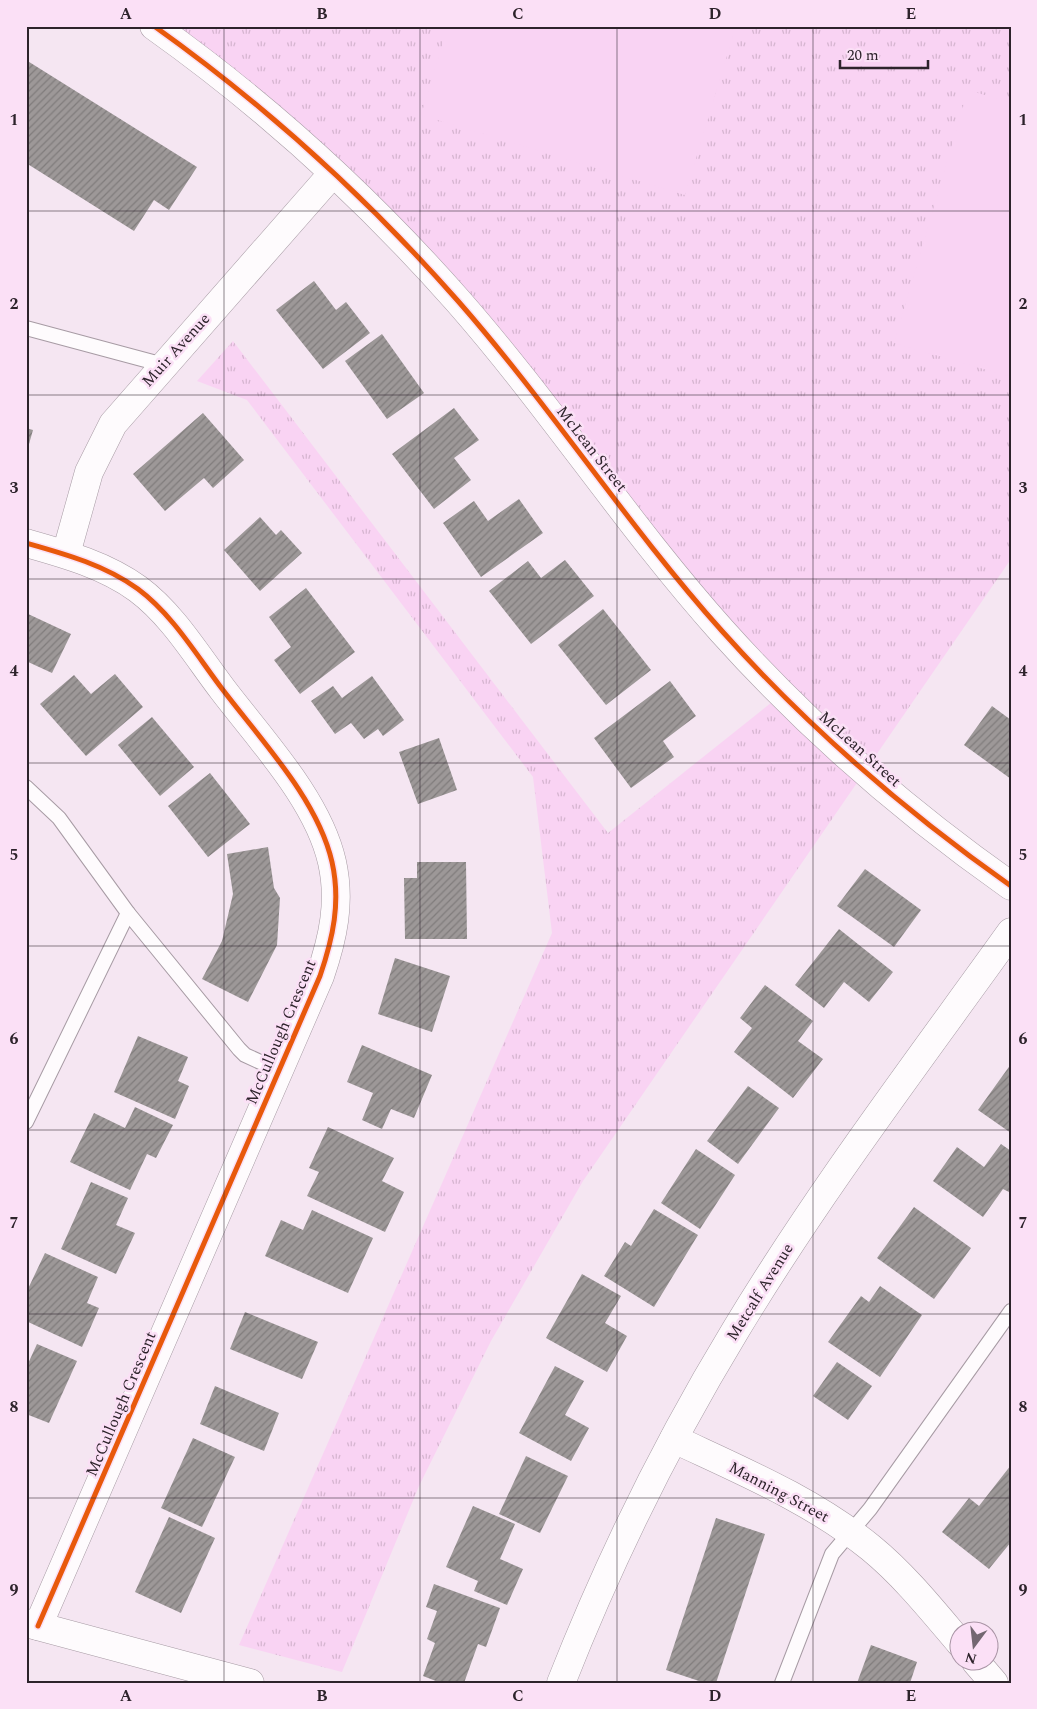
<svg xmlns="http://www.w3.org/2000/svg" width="1037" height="1709" font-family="Spectral,serif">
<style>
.park{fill:url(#park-tufts)}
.pitch{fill:#f9d3f3}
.building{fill:url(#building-hatch)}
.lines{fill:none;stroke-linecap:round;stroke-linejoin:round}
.lane-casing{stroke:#a79ba4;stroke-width:16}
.street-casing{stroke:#a79ba4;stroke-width:29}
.secondary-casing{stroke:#a79ba4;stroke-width:29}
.lane{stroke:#fefbfd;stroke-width:14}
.street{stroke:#fefbfd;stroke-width:28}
.secondary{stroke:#fefbfd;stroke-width:28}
.cycleway-casing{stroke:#fbe0f6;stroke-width:8}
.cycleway{stroke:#e8590c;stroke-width:5}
.grid{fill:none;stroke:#2d232b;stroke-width:1;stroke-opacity:0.55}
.labels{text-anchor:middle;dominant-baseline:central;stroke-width:5;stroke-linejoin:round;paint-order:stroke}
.street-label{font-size:16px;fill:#2d232b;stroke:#fbe0f6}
.neatline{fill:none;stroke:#2d232b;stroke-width:2}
.grid-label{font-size:16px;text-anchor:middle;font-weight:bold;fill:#2d232b}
</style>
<defs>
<pattern id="park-tufts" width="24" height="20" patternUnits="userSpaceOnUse" patternTransform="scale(1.25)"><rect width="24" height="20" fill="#f9d3f3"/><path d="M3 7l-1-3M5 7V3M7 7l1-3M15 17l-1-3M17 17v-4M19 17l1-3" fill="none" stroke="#d6b5d0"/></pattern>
<pattern id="building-hatch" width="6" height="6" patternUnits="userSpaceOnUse" patternTransform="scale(1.25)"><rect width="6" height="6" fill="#9d9898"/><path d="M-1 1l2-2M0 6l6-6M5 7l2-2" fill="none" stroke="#807c7c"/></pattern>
</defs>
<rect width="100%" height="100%" fill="#f5e6f2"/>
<path class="park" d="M154 26H1011V559L583 1181 491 1341 419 1486 342 1672 239 1645 552 933 533 777 247 400 197 381 233 341 608 833 782 694 458 301Z"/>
<g class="pitch">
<path d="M448 26H736L685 195 421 115Z"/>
<path d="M968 90 1011 103V377L894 343Z"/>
</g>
<g class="building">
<path d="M26 60 197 167 169 210 154 200 134 231 26 163Z"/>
<path d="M314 281 336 310 346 302 370 333 323 369 276 310Z"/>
<path d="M382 334 424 393 387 419 345 361Z"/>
<path d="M454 408 479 440 454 458 471 480 434 509 392 454Z"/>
<path d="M203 413 244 460 213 488 204 478 165 511 133 474Z"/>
<path d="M26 428 33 430 27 451H26Z"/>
<path d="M519 499 543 533 481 577 443 523 474 501 488 521Z"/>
<path d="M260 517 276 535 281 530 302 553 260 591 224 550Z"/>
<path d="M565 560 594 596 531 644 489 591 528 561 541 578Z"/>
<path d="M306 588 355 652 300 694 274 660 291 647 269 617Z"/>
<path d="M603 609 651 670 606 705 558 645Z"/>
<path d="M26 613 71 634 52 673 26 661Z"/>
<path d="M115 674 143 707 86 756 40 704 74 675 91 694Z"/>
<path d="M372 676 404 720 383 736 378 729 364 739 351 723 335 734 311 701 333 686 342 698Z"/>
<path d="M670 681 696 716 663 741 674 757 631 788 594 738Z"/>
<path d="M992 706 1011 720V779L964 745Z"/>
<path d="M152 717 194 767 160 796 118 745Z"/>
<path d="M439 738 457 790 418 804 399 752Z"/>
<path d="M210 773 250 824 208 857 168 806Z"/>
<path d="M268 847 274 888 280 898 277 945 248 1002 202 979 222 941 233 894 227 854Z"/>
<path d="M417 862H466L467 939H405L404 878H417Z"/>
<path d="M865 869 921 910 894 947 837 906Z"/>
<path d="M839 929 893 972 869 1002 844 982 824 1008 795 985Z"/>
<path d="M395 958 450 976 432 1032 378 1014Z"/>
<path d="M765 985 813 1021 798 1041 823 1059 793 1098 734 1052 752 1028 740 1018Z"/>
<path d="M138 1036 188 1057 178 1081 189 1086 175 1119 114 1092Z"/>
<path d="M362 1045 432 1075 414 1118 391 1109 382 1129 362 1120 373 1093 347 1082Z"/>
<path d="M1011 1064V1133L978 1110Z"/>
<path d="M748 1086 779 1108 738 1164 707 1141Z"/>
<path d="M135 1107 173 1125 156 1158 147 1154 130 1190 70 1162 94 1113 125 1128Z"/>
<path d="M328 1127 394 1158 382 1181 404 1192 385 1232 307 1196 319 1172 309 1168Z"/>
<path d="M1001 1144 1011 1151V1193L1003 1189 983 1217 933 1181 957 1147 984 1167Z"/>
<path d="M696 1149 735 1175 700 1229 661 1203Z"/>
<path d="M91 1182 128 1198 116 1225 135 1233 116 1274 61 1249Z"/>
<path d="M914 1207 971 1248 934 1299 877 1258Z"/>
<path d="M654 1209 698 1235 654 1307 604 1276 625 1242 631 1246Z"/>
<path d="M312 1210 373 1238 348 1293 265 1256 281 1220 303 1230Z"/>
<path d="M45 1253 98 1277 87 1303 99 1308 82 1347 26 1321V1293Z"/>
<path d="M582 1274 621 1296 605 1323 627 1336 607 1372 546 1338Z"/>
<path d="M880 1286 922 1315 880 1377 828 1342 861 1296 869 1302Z"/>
<path d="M245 1312 318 1342 302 1379 230 1349Z"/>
<path d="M37 1344 77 1361 49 1423 26 1414V1368Z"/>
<path d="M837 1362 872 1386 848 1420 813 1396Z"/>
<path d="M555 1366 584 1381 565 1415 589 1428 571 1461 519 1433Z"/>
<path d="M215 1386 279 1413 264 1451 200 1424Z"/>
<path d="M193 1438 235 1457 202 1527 161 1508Z"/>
<path d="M526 1456 568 1476 540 1533 499 1514Z"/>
<path d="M1011 1465V1542L989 1569 942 1532 969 1498 979 1506Z"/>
<path d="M473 1506 515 1524 500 1559 523 1569 507 1605 474 1591 478 1581 446 1567Z"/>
<path d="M169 1517 215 1538 181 1613 135 1592Z"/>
<path d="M716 1518 765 1534 716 1683H705L666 1670Z"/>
<path d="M434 1584 500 1608 486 1647 478 1644 464 1683H441L423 1676 435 1643 427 1639 437 1611 426 1607Z"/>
<path d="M871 1645 917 1662 910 1683H857Z"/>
</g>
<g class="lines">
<defs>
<g id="lane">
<path d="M26 328 164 365"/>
<path d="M26 787 59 818 128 913 239 1049 245 1055 278 1070"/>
<path d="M26 1122 128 913"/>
<path d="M782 1683 832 1554 870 1509 1011 1311"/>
</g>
<g id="street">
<path d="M26 543C65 554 105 565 138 589 173 615 197 656 223 690 261 740 318 800 332 862 341 902 333 938 320 976L38 1626"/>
<path d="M66 554 89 472 113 424 333 173"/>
<path d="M674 1439C742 1471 812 1500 871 1548 904 1575 932 1610 960 1643"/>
<path d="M26 1623 250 1683"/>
<path d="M976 1662 994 1683"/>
</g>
<g id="secondary">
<path d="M154 26C265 105 368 199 458 301 551 407 628 526 722 631 808 727 906 812 1011 886"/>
<path d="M561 1683C609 1561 667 1443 735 1331 818 1193 917 1063 1011 932"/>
</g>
</defs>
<use href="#lane" class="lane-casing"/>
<use href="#street" class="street-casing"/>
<use href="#secondary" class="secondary-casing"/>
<use href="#lane" class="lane"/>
<use href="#street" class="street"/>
<use href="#secondary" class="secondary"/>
<defs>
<g id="cycleway">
<path d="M154 26C265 105 368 199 458 301 551 407 628 526 722 631 808 727 906 812 1011 886"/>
<path d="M26 543C65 554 105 565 138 589 173 615 197 656 223 690 261 740 318 800 332 862 341 902 333 938 320 976L38 1626"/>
</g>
</defs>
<use href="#cycleway" class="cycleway-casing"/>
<use href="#cycleway" class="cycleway"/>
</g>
<path class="grid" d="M224 26V1683M420 26V1683M617 26V1683M813 26V1683M26 211H1011M26 395H1011M26 579H1011M26 763H1011M26 946H1011M26 1130H1011M26 1314H1011M26 1498H1011"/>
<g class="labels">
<g class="street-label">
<text transform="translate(176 350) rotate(-48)">Muir Avenue</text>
<text transform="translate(592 449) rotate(52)">McLean Street</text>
<text transform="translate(860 749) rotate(42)">McLean Street</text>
<text transform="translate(281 1032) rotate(-67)">McCullough Crescent</text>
<text transform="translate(760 1292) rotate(-58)">Metcalf Avenue</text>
<text transform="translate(121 1404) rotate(-67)">McCullough Crescent</text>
<text transform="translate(779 1492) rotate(28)">Manning Street</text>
</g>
</g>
<rect width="1037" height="1709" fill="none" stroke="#fbe0f6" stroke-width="55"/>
<g transform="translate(974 1646) rotate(195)"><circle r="24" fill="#fbe0f6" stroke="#a994a5"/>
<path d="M0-4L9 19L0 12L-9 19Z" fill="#736771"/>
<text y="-8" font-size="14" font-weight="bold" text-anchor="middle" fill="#2d232b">N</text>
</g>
<path d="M840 60v8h88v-8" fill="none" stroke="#2d232b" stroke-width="2.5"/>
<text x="847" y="60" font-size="15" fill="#2d232b" stroke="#fbe0f6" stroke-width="4" paint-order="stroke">20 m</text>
<rect x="28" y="28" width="982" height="1654" class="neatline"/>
<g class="grid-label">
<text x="126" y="19">A</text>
<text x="322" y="19">B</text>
<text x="518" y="19">C</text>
<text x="715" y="19">D</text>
<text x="911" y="19">E</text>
<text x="14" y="125">1</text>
<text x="1023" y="125">1</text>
<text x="14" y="309">2</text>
<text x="1023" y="309">2</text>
<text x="14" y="493">3</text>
<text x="1023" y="493">3</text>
<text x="14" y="676">4</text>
<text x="1023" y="676">4</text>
<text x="14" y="860">5</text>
<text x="1023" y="860">5</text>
<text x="14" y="1044">6</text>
<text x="1023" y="1044">6</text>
<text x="14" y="1228">7</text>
<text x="1023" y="1228">7</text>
<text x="14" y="1412">8</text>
<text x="1023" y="1412">8</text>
<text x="14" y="1595">9</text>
<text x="1023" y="1595">9</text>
<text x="126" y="1701">A</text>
<text x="322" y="1701">B</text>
<text x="518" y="1701">C</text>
<text x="715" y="1701">D</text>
<text x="911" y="1701">E</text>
</g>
</svg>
